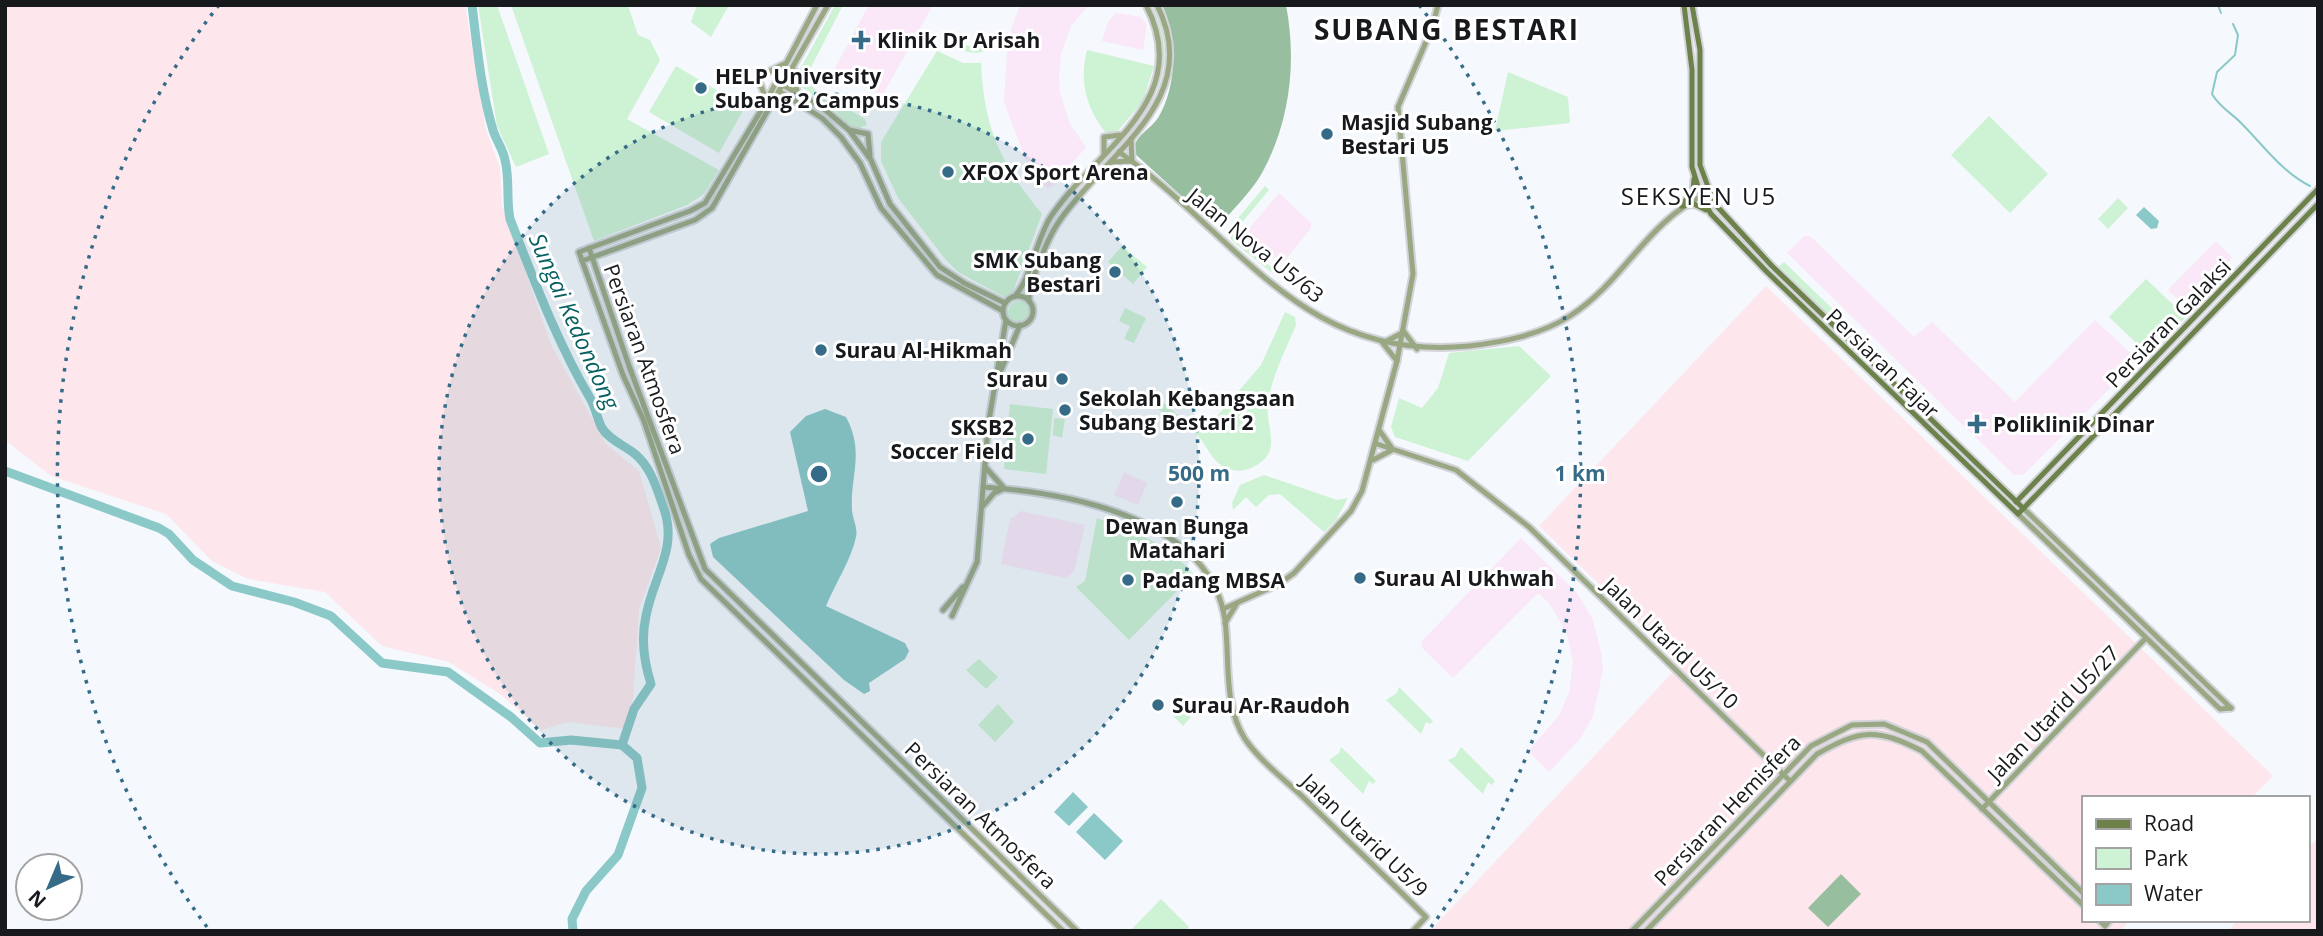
<svg xmlns="http://www.w3.org/2000/svg" width="2323" height="936" font-family="'Open Sans',sans-serif">
<style>
.commercial{fill:#fae7f8}
.industrial{fill:#fde7ec}
.green{fill:#cef2d4}
.forest{fill:#97bf9f}
.water{fill:#8bc8c8}
.lines{fill:none;stroke-linecap:round;stroke-linejoin:round}
.stream{stroke:#8bc8c8;stroke-width:2}
.river{stroke:#8bc8c8;stroke-width:9}
.tertiary-casing{stroke:#d2d4d9;stroke-width:9}
.secondary-casing{stroke:#d2d4d9;stroke-width:9}
.tertiary{stroke:#99a883;stroke-width:5}
.secondary{stroke:#6d814a;stroke-width:5}
.ring{fill:none;stroke:#366b87;stroke-width:3.5;stroke-dasharray:3.5 7}
.poi-dot{fill:#366b87;stroke:#fff;stroke-width:2.5}
.labels{text-anchor:middle;dominant-baseline:central;stroke-width:6;stroke-linejoin:round;paint-order:stroke}
.poi-label{font-size:21px;font-weight:bold;fill:#18191c;stroke:#fff;text-anchor:start}
.street-label{font-size:21px;fill:#18191c;stroke:#fff}
.water-label{font-size:23px;font-style:italic;fill:#086062;stroke:#fff}
.quarter-label{font-size:24px;letter-spacing:2px;fill:#18191c;stroke:#fff}
.district-label{font-size:28px;font-weight:bold;letter-spacing:2px;fill:#18191c;stroke:#fff}
.centre{fill:#366b87;stroke:#fff;stroke-width:3.5}
.ring-label{font-size:21px;text-anchor:middle;font-weight:bold;fill:#366b87;stroke:#fff;stroke-width:6;stroke-linejoin:round;paint-order:stroke}
</style>
<rect width="100%" height="100%" fill="#f5f8fd"/>
<g class="commercial">
<path d="M869 5H933L882 96 834 70Z"/>
<path d="M1020 5H1089L1071 26 1061 54 1059 78 1060 93 1070 124 1086 147 1053 186 1047 188 1028 166 1004 102 1008 38Z"/>
<path d="M1116 13 1141 17 1147 25 1143 50 1102 41 1108 22Z"/>
<path d="M1279 193 1311 223V228L1282 264 1246 232Z"/>
<path d="M1804 236H1810L1914 337 1932 322 2015 402 2095 320 2138 360 2023 475H2014L1787 253Z"/>
<path d="M2216 241 2232 258 2185 307 2168 290Z"/>
<path d="M1124 472 1147 483 1138 505 1114 495Z"/>
<path d="M1021 511 1085 525 1074 572 1065 578 1001 564 1010 519Z"/>
<path d="M1521 538 1577 593 1593 620 1601 652 1603 670 1593 716 1580 739 1549 772 1528 751 1558 717 1569 693 1573 662 1567 634 1549 603 1538 593 1453 678 1423 649 1421 642Z"/>
</g>
<g class="industrial">
<path d="M5 5H465L486 130 500 168 502 205 551 345 606 444 639 471 661 548 639 609 633 698 626 729 568 722 541 730 500 694 449 662 382 646 325 592 248 579 212 561 166 514 51 476 5 440Z"/>
<path d="M1766 286 2273 776 2251 798H2083V920H2130L2120 931H1430L1672 673 1668 651 1539 526Z"/>
<path d="M2318 838V931H2228L2238 920H2307V849Z"/>
</g>
<g class="green">
<path d="M478 5H497L549 154 516 167 497 126Z"/>
<path d="M511 5H628L638 35 650 40 660 60 627 119 719 170 704 194 687 205 594 241Z"/>
<path d="M697 5H729L711 37 691 22Z"/>
<path d="M835 5H843L807 75 815 90 865 119 867 125 854 130 830 106 797 84 798 73Z"/>
<path d="M1151 5H1154C1178 57 1161 100 1125 140 1126 134 1136 127 1141 120 1168 85 1170 45 1151 5Z"/>
<path d="M946 30 949 31 948 35 962 40 961 44 969 46 974 43V46L983 48 984 44 989 46 988 49C975 58 958 49 945 42Z"/>
<path d="M1087 50 1154 66 1143 101 1116 133 1105 132C1086 107 1079 81 1087 50Z"/>
<path d="M937 51 963 63H981C984 129 1001 164 1042 214L1013 292 1004 297 958 272 946 260 898 198 881 161V142Z"/>
<path d="M676 66 745 107 719 153 649 112Z"/>
<path d="M1508 72 1568 97 1570 123 1495 131Z"/>
<path d="M1989 116 2048 174 2010 213 1951 155Z"/>
<path d="M1109 157 1057 220 1027 295 1022 293 1055 219Z"/>
<path d="M1265 186 1269 190 1234 232 1273 269 1278 266 1271 272 1232 241 1228 230Z"/>
<path d="M2118 198 2128 208 2108 229 2098 219Z"/>
<path d="M1122 246 1147 267 1133 284 1108 262Z"/>
<path d="M1784 262 1874 349H1879L1871 357 1779 266Z"/>
<path d="M2146 279 2186 317 2149 355 2109 317Z"/>
<circle cx="1019" cy="312" r="11"/>
<path d="M1125 308 1146 318 1134 343 1124 339 1130 326 1119 321Z"/>
<path d="M1285 312 1295 317 1296 325C1286 349 1273 374 1268 401 1264 426 1285 452 1253 467 1243 472 1232 472 1222 466 1211 459 1207 446 1199 437 1184 421 1163 412 1144 402V396L1152 393 1191 426 1200 428 1212 422 1261 365Z"/>
<path d="M1519 346 1551 376 1468 461 1395 437 1391 427 1399 398 1422 408 1438 388 1449 353Z"/>
<path d="M1873 368 2010 499 1872 370Z"/>
<path d="M1010 404 1053 409 1046 474 1004 469Z"/>
<path d="M1054 418 1065 419 1062 438 1053 435Z"/>
<path d="M1264 475 1337 500 1348 498 1336 520 1324 532 1280 494 1269 495 1256 507 1246 497 1233 510 1232 503 1240 485Z"/>
<path d="M1097 518C1143 533 1170 546 1202 583L1179 589 1129 640 1076 587 1085 581Z"/>
<path d="M979 659 998 677 986 689 966 670Z"/>
<path d="M1399 687 1433 721 1430 724 1426 722 1421 734 1386 700 1397 693Z"/>
<path d="M998 704 1014 722 995 742 978 725Z"/>
<path d="M1178 705 1191 717 1183 726 1170 713Z"/>
<path d="M1341 747 1376 781 1373 784 1369 781 1363 794 1329 760 1339 753Z"/>
<path d="M1461 747 1495 781 1492 785 1488 782 1483 794 1448 760 1455 757Z"/>
<path d="M1161 899 1189 927 1185 931H1130Z"/>
</g>
<g class="forest">
<path d="M1162 5H1286C1297 62 1290 122 1262 173 1252 191 1234 208 1221 224L1208 220 1134 153C1132 137 1150 130 1158 118 1177 87 1178 37 1162 5Z"/>
<path d="M1841 874 1861 894 1828 927 1808 908Z"/>
</g>
<g class="water">
<path d="M2144 207 2159 221 2157 228 2151 229 2136 215Z"/>
<path d="M825 409 846 417C865 453 850 474 852 511 853 519 858 529 856 537 851 560 835 584 826 606L905 643 909 651 905 659 869 683 870 691 864 694 844 680 713 557 710 544 719 538 808 511 790 432 806 416Z"/>
<path d="M1073 792 1088 807 1069 826 1054 812Z"/>
<path d="M1094 813 1123 841 1105 860 1076 832Z"/>
</g>
<g class="lines">
<g class="stream">
<path d="M2218 5 2221 13"/>
<path d="M2233 24 2238 35 2235 55 2217 72 2212 94C2220 108 2232 113 2242 124 2264 146 2282 172 2310 186"/>
</g>
<g class="river">
<path d="M472 5C477 47 481 90 493 130 496 140 503 149 505 160 510 180 506 199 510 219 534 280 557 342 590 398 596 408 597 419 602 428 609 440 624 445 635 454 651 467 657 489 664 509 678 549 653 577 646 616 641 638 644 662 651 684L634 709 622 745 637 758 642 788 618 855 586 891 572 919 573 931"/>
<path d="M5 471 159 528 169 534 193 560 232 586 294 602 331 616 382 663 448 672 511 717 540 743 571 740 622 745"/>
</g>
<defs>
<g id="tertiary">
<path d="M817 5 762 109 705 203 690 211 579 252 623 375 644 421 689 555 701 579 1063 931"/>
<path d="M795 71 793 79 798 93"/>
<path d="M762 75 784 64"/>
<path d="M759 80 764 94 763 106"/>
<path d="M783 85 823 108 849 130 871 160 890 204 940 267 964 283 1005 303"/>
<path d="M779 91 822 118 841 137 860 163 881 208 937 275 1003 311"/>
<path d="M774 106 794 100"/>
<path d="M849 130 868 134 870 156"/>
<path d="M1131 139 1132 161"/>
<path d="M1119 152C1239 235 1300 363 1469 346 1504 342 1540 335 1570 316 1626 280 1645 222 1708 193"/>
<path d="M1104 155V137L1120 135"/>
<path d="M1111 162 1132 161"/>
<path d="M589 248 629 366 705 569 1077 931"/>
<path d="M582 261 695 220 712 208 828 5"/>
<path d="M1015 296C1030 280 1036 241 1050 218 1095 149 1196 101 1146 5"/>
<circle cx="1018" cy="311" r="15"/>
<path d="M1029 301V289C1038 266 1046 240 1060 220 1106 153 1205 100 1157 5"/>
<path d="M1404 332 1417 349"/>
<path d="M1382 342 1397 361"/>
<path d="M1385 342 1404 332"/>
<path d="M996 382 1020 325"/>
<path d="M1379 430 1391 447"/>
<path d="M1377 444 1456 470 1529 527 1790 781"/>
<path d="M1373 460 1392 450"/>
<path d="M986 468 1003 487"/>
<path d="M983 487C1067 493 1210 517 1225 620 1230 659 1223 705 1245 739 1260 761 1285 780 1305 799 1345 838 1386 877 1426 917L1413 931"/>
<path d="M983 506 994 493 1001 490"/>
<path d="M2023 508 2231 708"/>
<path d="M2018 514 2220 709 2231 708"/>
<path d="M1223 609 1279 584 1294 573 1351 511 1362 491 1397 361 1413 274 1398 107 1432 28 1438 5"/>
<path d="M943 610 963 587"/>
<path d="M952 616 977 562 988 426 1006 320"/>
<path d="M1225 623 1236 605"/>
<path d="M1982 809 2146 638"/>
<path d="M2099 920 2105 926 2110 920"/>
<path d="M1632 931 1811 746 1852 725 1884 724 1927 742 2083 893"/>
<path d="M1646 931 1817 754C1861 729 1877 728 1922 751L2083 905"/>
</g>
<g id="secondary">
<path d="M1684 5 1692 70V167L1701 196 1711 214 1767 272 2018 514 2318 204"/>
<path d="M1692 5 1700 50V165L1714 203 1772 266 2023 508"/>
<path d="M1681 206 1693 191 1694 179"/>
<path d="M1683 206 1694 204 1706 210"/>
<path d="M2016 502 2318 189"/>
</g>
</defs>
<use href="#tertiary" class="tertiary-casing"/>
<use href="#secondary" class="secondary-casing"/>
<use href="#tertiary" class="tertiary"/>
<use href="#secondary" class="secondary"/>
</g>
<circle cx="819" cy="474" r="380" fill="#366b87" fill-opacity=".12"/>
<g class="ring">
<circle cx="819" cy="474" r="380"/>
<path d="M207 927A761 761 0 0 1 219 5M1419 5A761 761 0 0 1 1431 927"/>
</g>
<g class="poi-dot">
<path d="M857.5 29.5h7v7h7v7h-7v7h-7v-7h-7v-7h7z"/>
<circle cx="701" cy="88" r="7"/>
<circle cx="1327" cy="134" r="7"/>
<circle cx="948" cy="172" r="7"/>
<circle cx="1115" cy="272" r="7"/>
<circle cx="821" cy="350" r="7"/>
<circle cx="1062" cy="379" r="7"/>
<circle cx="1065" cy="410" r="7"/>
<path d="M1973.5 413.5h7v7h7v7h-7v7h-7v-7h-7v-7h7z"/>
<circle cx="1028" cy="439" r="7"/>
<circle cx="1177" cy="502" r="7"/>
<circle cx="1360" cy="578" r="7"/>
<circle cx="1128" cy="580" r="7"/>
<circle cx="1158" cy="705" r="7"/>
</g>
<g class="labels">
<g class="poi-label">
<text x="877" y="40">Klinik Dr Arisah</text>
<text x="715" y="76">HELP University<tspan x="715" dy="24">Subang 2 Campus</tspan></text>
<text x="1341" y="122">Masjid Subang<tspan x="1341" dy="24">Bestari U5</tspan></text>
<text x="962" y="172">XFOX Sport Arena</text>
<text x="1101" y="260" text-anchor="end">SMK Subang<tspan x="1101" dy="24">Bestari</tspan></text>
<text x="835" y="350">Surau Al-Hikmah</text>
<text x="1048" y="379" text-anchor="end">Surau</text>
<text x="1079" y="398">Sekolah Kebangsaan<tspan x="1079" dy="24">Subang Bestari 2</tspan></text>
<text x="1993" y="424">Poliklinik Dinar</text>
<text x="1014" y="427" text-anchor="end">SKSB2<tspan x="1014" dy="24">Soccer Field</tspan></text>
<text x="1177" y="526" text-anchor="middle">Dewan Bunga<tspan x="1177" dy="24">Matahari</tspan></text>
<text x="1374" y="578">Surau Al Ukhwah</text>
<text x="1142" y="580">Padang MBSA</text>
<text x="1172" y="705">Surau Ar-Raudoh</text>
</g>
<g class="street-label">
<text transform="translate(1256 245) rotate(39)">Jalan Nova U5/63</text>
<text transform="translate(2168 323) rotate(-46)">Persiaran Galaksi</text>
<text transform="translate(645 359) rotate(70)">Persiaran Atmosfera</text>
<text transform="translate(1883 363) rotate(44)">Persiaran Fajar</text>
<text transform="translate(1671 643) rotate(44)">Jalan Utarid U5/10</text>
<text transform="translate(2053 713) rotate(-46)">Jalan Utarid U5/27</text>
<text transform="translate(1727 810) rotate(-46)">Persiaran Hemisfera</text>
<text transform="translate(981 815) rotate(44)">Persiaran Atmosfera</text>
<text transform="translate(1365 835) rotate(44)">Jalan Utarid U5/9</text>
</g>
<g class="water-label">
<text transform="translate(575 321) rotate(66)">Sungai Kedondong</text>
</g>
<g class="quarter-label">
<text x="1699" y="195">SEKSYEN U5</text>
</g>
<g class="district-label">
<text x="1447" y="29">SUBANG BESTARI</text>
</g>
</g>
<circle cx="819" cy="474" r="10" class="centre"/>
<g class="ring-label">
<text x="1199" y="481">500 m</text>
<text x="1580" y="481">1 km</text>
</g>
<rect width="2323" height="936" fill="none" stroke="#18191c" stroke-width="14"/>
<rect x="2082" y="796" width="228" height="126" fill="#ffffff" stroke="#a3a3a4" stroke-width="2"/>
<rect x="2096" y="819" width="35" height="10" fill="#6d814a" stroke="#a3a3a4" stroke-width="2"/>
<text x="2144" y="831" font-size="21" fill="#18191c">Road</text>
<rect x="2096" y="848" width="35" height="21" fill="#cef2d4" stroke="#a3a3a4" stroke-width="2"/>
<text x="2144" y="866" font-size="21" fill="#18191c">Park</text>
<rect x="2096" y="884" width="35" height="21" fill="#8bc8c8" stroke="#a3a3a4" stroke-width="2"/>
<text x="2144" y="901" font-size="21" fill="#18191c">Water</text>
<g transform="translate(49 887) rotate(224)"><circle r="33" fill="#ffffff" stroke="#a3a3a4" stroke-width="2"/>
<path d="M0-5L12 26L0 18L-12 26Z" fill="#366b87"/>
<text y="-10" font-size="19" font-weight="bold" text-anchor="middle" fill="#18191c">N</text>
</g>
</svg>
